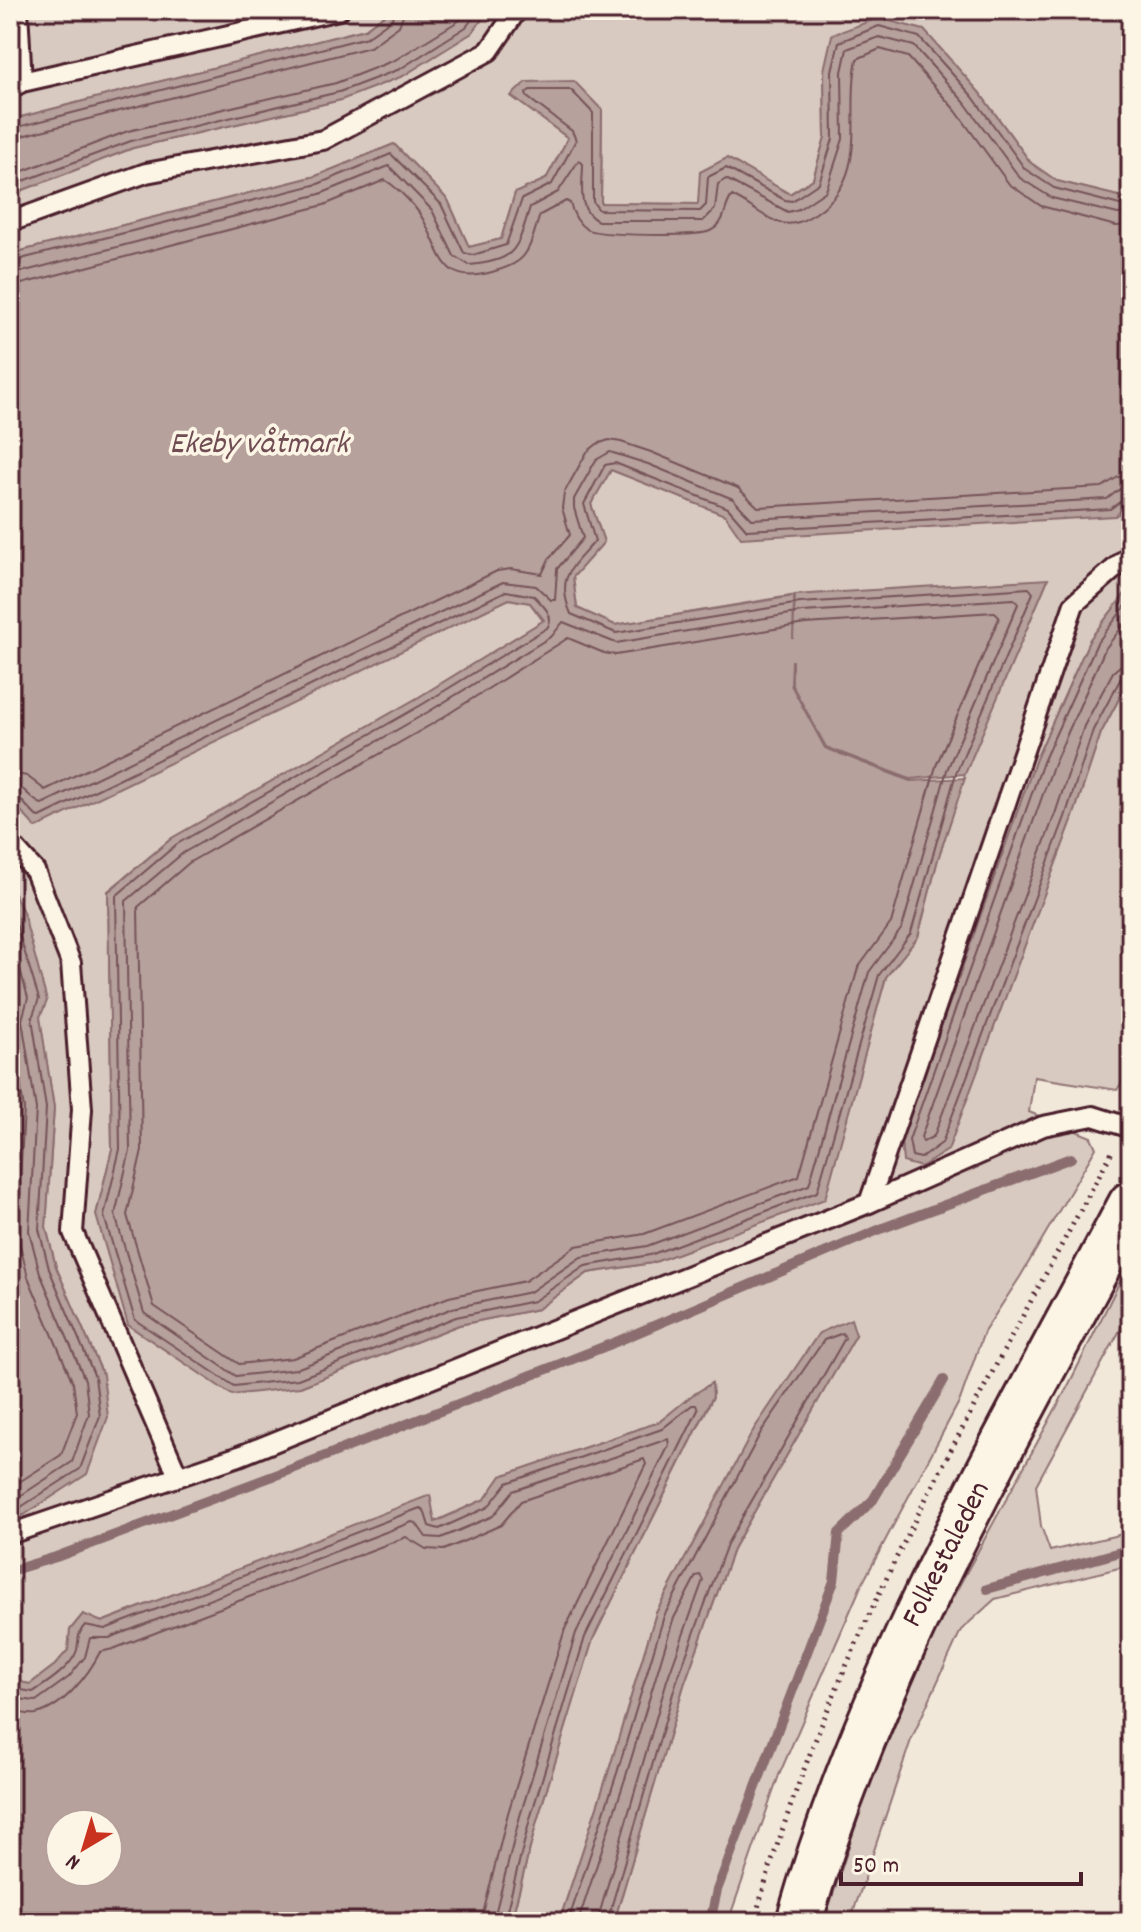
<svg xmlns="http://www.w3.org/2000/svg" width="1141" height="1932" font-family="Dekko,sans-serif">
<style>
.green{fill:#d8cac0;stroke:#917476;stroke-width:2}
.water{fill:#b6a19c;stroke:#8b6d6f;stroke-width:2;fill-rule:evenodd}
.lines{fill:none;stroke-linecap:round;stroke-linejoin:round}
.shore{stroke:#755358;stroke-width:2}
.stream{stroke:#8b6d6f;stroke-width:10}
.lane-casing{stroke:#4a1f2b;stroke-width:24}
.secondary-casing{stroke:#4a1f2b;stroke-width:50}
.path{stroke:#4a1f2b;stroke-width:5;stroke-dasharray:2 6;stroke-linecap:butt}
.lane{stroke:#fcf5e5;stroke-width:18}
.secondary{stroke:#fcf5e5;stroke-width:44}
.labels{text-anchor:middle;dominant-baseline:central;stroke-width:7;stroke-linejoin:round;paint-order:stroke}
.street-label{font-size:30px;fill:#4a1f2b;stroke:#fcf5e5}
.water-label{font-size:32px;font-style:italic;fill:#704c53;stroke:#fcf5e5}
</style>
<rect width="100%" height="100%" fill="#f1e8da"/>
<filter id="ink" filterUnits="userSpaceOnUse"><feTurbulence type="fractalNoise" baseFrequency=".0125" numOctaves="2"/><feDisplacementMap in="SourceGraphic" scale="16" xChannelSelector="R" yChannelSelector="G"/><feConvolveMatrix kernelMatrix="1 2 1 2 8 2 1 2 1" color-interpolation-filters="sRGB"/></filter>
<g filter="url(#ink)">
<g class="green">
<path d="M10 10H391L365 29 21 117 10 122Z"/>
<path d="M489 10 1131 11V194L1122 197 1057 181 1031 163 979 92 824 70 825 137 813 179 789 194 727 158 698 204 601 203 602 110 511 96 568 138 546 179 515 193 501 239 469 247 448 200 394 144 316 176 21 251 10 258V195L133 148 341 100 472 33Z"/>
<path d="M611 470 725 515 1115 516 1131 503V586L1090 639 1036 759 901 1140 948 1149 1072 820 1101 733 1131 676V1068L1117 1090 1034 1077 1029 1112 1091 1137 1096 1148 1020 1277 984 1332 960 1400 861 1586 779 1775 728 1922H614L684 1685 734 1547 856 1335 819 1333 755 1429 656 1613 609 1770 559 1922H511L537 1821 593 1639 713 1397 711 1383 659 1422 501 1476 485 1499 434 1522 430 1496 101 1622 83 1614 70 1630 69 1649 55 1665 30 1684 10 1680V1518L24 1515 103 1375 56 1267 46 1227 54 1108 23 912 10 885V799L36 827 509 599 530 603 543 621 419 697 172 838 108 891 112 1149 96 1215 300 1387 459 1325 538 1309 588 1273 652 1263 824 1198 886 977 918 937 938 859 965 774 796 595 615 625 577 608 573 577 604 542 591 504Z"/>
<path d="M1131 1259V1310L1036 1485 1041 1526 1050 1551 1131 1532V1565L995 1599 961 1630 911 1740 850 1922H824L866 1794 935 1630 1068 1386Z"/>
</g>
<g class="water">
<path d="M391 10H489L472 33 403 76 341 100 133 148 10 195V122L21 117 365 29Z"/>
<path d="M878 18 924 30 979 92 1031 163 1057 181 1122 197 1131 194V503L1115 516 741 538 725 515 611 470 591 504 604 542 573 577 577 608 615 625 794 596 793 639 795 595 1048 579 965 774 910 779 826 747 792 685V660L791 685 825 748 910 781 965 778 938 859 918 937 886 977 825 1199 652 1263 588 1273 538 1309 459 1325 300 1387 232 1395 128 1325 96 1215 112 1149 108 892 172 838 419 697 544 620 530 603 509 599 36 828 10 799V258L21 251 316 176 394 144 448 200 469 247 501 239 515 193 546 179 568 138 511 96 526 82 574 81 602 110 601 203 698 204 700 172 727 158 790 194 813 179 825 137 824 70 832 35Z"/>
<path d="M1131 586V676L1101 733 1072 820 948 1150 921 1167 903 1162 901 1140 1036 759 1090 639Z"/>
<path d="M10 885 23 912 47 1001 40 1017 54 1108 46 1227 56 1267 103 1375 108 1417 87 1474 24 1515 10 1518Z"/>
<path d="M851 1319 856 1335 734 1547 684 1685 614 1922H559L609 1770 656 1613 754 1429 819 1333Z"/>
<path d="M712 1383 713 1396 593 1639 537 1821 511 1922H10V1680L30 1684 55 1665 68 1650 70 1630 83 1614 102 1622 430 1495 435 1522 485 1499 501 1476 659 1422 691 1396ZM60 1824H108V1872H60Z"/>
</g>
<g class="lines">
<g class="shore">
<path d="M10 129 367 37 392 19 394 10"/>
<path d="M10 139 370 47 399 26 405 10"/>
<path d="M10 176 128 131 336 83 395 60 460 20 467 10"/>
<path d="M10 186 131 141 339 92 400 69 466 27 479 10"/>
<path d="M10 264 25 258 318 184 391 154 441 204 464 253 473 255 506 245 522 199 552 184 576 140 572 131 527 97 526 93 530 90H571L593 113V202L599 210 700 211 706 205 708 177 726 168 785 200 792 201 819 183 833 139 832 71 839 42 879 26 919 37 973 97 1025 169 1054 188 1120 205 1131 203"/>
<path d="M10 275 320 194 389 166 432 210 454 256 469 265C518 261 517 248 530 207L558 192 579 160 583 164C583 184 576 211 598 221H703L715 209 718 184 726 179 788 212 799 209 826 191 843 139 842 72 847 49 879 37 914 46 965 103 1020 178 1052 198 1118 214 1131 213"/>
<path d="M10 287 324 205 385 180C398 188 417 207 424 221 443 256 442 286 492 272 531 262 528 249 540 215L566 201 570 203C573 214 577 223 586 229 598 236 697 237 710 231 727 223 723 207 732 196 749 204 764 218 781 223 795 226 805 220 816 213 872 176 845 113 857 59L880 49 908 57 956 111 1009 184 1041 206 1116 226 1131 225"/>
<path d="M1014 599 1018 604 947 770 902 928 869 972 809 1185 647 1246 581 1257 530 1292 453 1308 296 1369 236 1376 144 1313 115 1215 130 1150 126 901 183 853 428 712 552 636 563 622 616 643 802 612Z"/>
<path d="M1131 599 1097 643 1043 762 909 1140 912 1156 921 1158 942 1143 1065 817 1093 730 1121 678 1131 674"/>
<path d="M995 612 999 618 936 766 891 923 858 968 799 1176 644 1234 576 1246 525 1281 449 1297 293 1358 239 1364 154 1306 127 1215 142 1150 138 907 190 862 434 723 568 638 604 653 616 655 805 624Z"/>
<path d="M1131 615 1105 649 1053 766 921 1137 923 1142 934 1136 1055 814 1084 726 1113 672 1120 666 1131 664"/>
<path d="M10 773 27 776 45 790 497 571 511 569 542 574 549 559 570 535 562 508 564 493 587 452 597 444 609 440 621 442 651 452 738 488 758 507 1102 487 1118 477 1131 476"/>
<path d="M10 785C26 785 29 800 42 804L503 582 536 586 551 600H555L557 569 583 538 574 508V499L596 460 610 452 648 464 733 499 752 519 1107 499 1120 489 1131 488"/>
<path d="M10 795 18 797 36 816 40 817 506 591 534 596C543 605 556 617 547 628L423 704 177 844 116 896 120 1149 104 1216 135 1320 234 1386 298 1379 456 1317 534 1301 585 1266 650 1255 817 1192 879 975 911 933 956 773 1033 593 1029 588 800 603 616 633 571 614C555 576 573 567 595 541L584 504 605 465 615 463 728 508 747 530 1110 509 1124 499 1131 498"/>
<path d="M10 904 39 999 32 1018 46 1108 39 1229 49 1269 95 1377 100 1416 80 1469 21 1507 10 1510"/>
<path d="M10 933 28 998 22 1020 36 1109 29 1231 40 1273 85 1380 89 1414 72 1462 17 1498 10 1500"/>
<path d="M10 978 15 998 10 1021 24 1109 17 1233 28 1277 73 1383 77 1413 61 1455 10 1488"/>
<path d="M10 1688 33 1692C47 1683 72 1667 77 1650 79 1639 77 1634 85 1625L105 1629 420 1508 424 1510 429 1526 439 1529 488 1507 507 1483 662 1429 692 1405H696L698 1410 585 1637 530 1819 504 1922"/>
<path d="M10 1698 36 1701 69 1677 85 1657 90 1638H109L412 1522 416 1523 426 1537 441 1538 493 1516 513 1491 668 1439 669 1445 576 1633 520 1816 493 1922"/>
<path d="M10 1711C19 1713 27 1715 36 1714 63 1708 89 1674 100 1652L113 1649 406 1537 426 1549 444 1550 501 1525 521 1501 644 1459 646 1464 565 1629 508 1813 481 1922"/>
<path d="M568 1922 617 1773 664 1616 761 1432 824 1340 843 1333 845 1338 727 1544 676 1683 607 1922"/>
<path d="M578 1922 626 1776 673 1620 696 1576 700 1575 703 1580 667 1680 597 1922"/>
</g>
<g class="stream">
<path d="M10 1571 56 1557 292 1469 611 1344 883 1228 1071 1158"/>
<path d="M987 1589 1131 1549"/>
<path d="M710 1922 717 1890 834 1581 839 1533 873 1500 944 1380"/>
</g>
<defs>
<g id="lane">
<path d="M18 10 22 82"/>
<path d="M10 89 22 82 339 10"/>
<path d="M10 222 146 173 323 140 489 51 517 10"/>
<path d="M10 843 35 871 71 963 82 1109 73 1232 178 1476"/>
<path d="M869 1203 1074 604 1131 554"/>
<path d="M10 1534 239 1456 869 1203 1043 1126 1093 1116 1131 1128"/>
</g>
<path id="secondary" d="M799 1922C872 1667 1008 1437 1131 1204"/>
</defs>
<use href="#lane" class="lane-casing"/>
<use href="#secondary" class="secondary-casing"/>
<path class="path" d="M754 1922C830 1646 980 1399 1114 1148"/>
<use href="#lane" class="lane"/>
<use href="#secondary" class="secondary"/>
</g>
</g>
<g class="labels">
<g class="street-label">
<text transform="translate(948 1555) rotate(-63)">Folkestaleden</text>
</g>
<g class="water-label">
<text x="259" y="446">Ekeby våtmark</text>
</g>
</g>
<rect width="1141" height="1932" fill="none" stroke="#fcf5e5" stroke-width="40"/>
<rect x="20" y="20" width="1101" height="1892" fill="none" stroke="#4a1f2b" stroke-width="3" filter="url(#ink)"/>
<g transform="translate(84 1848) rotate(218)"><circle r="38" fill="#fcf5e5" stroke="#b59f9b" stroke-width="2"/>
<path d="M0-6L14 30L0 20L-14 30Z" fill="#c8321e"/>
<text y="-12" font-size="22" font-weight="bold" text-anchor="middle" fill="#4a1f2b">N</text>
</g>
<path d="M841 1872v12h240v-12" fill="none" stroke="#4a1f2b" stroke-width="4"/>
<text x="853" y="1872" font-size="24" fill="#4a1f2b" stroke="#fcf5e5" stroke-width="6" paint-order="stroke">50 m</text>
</svg>
